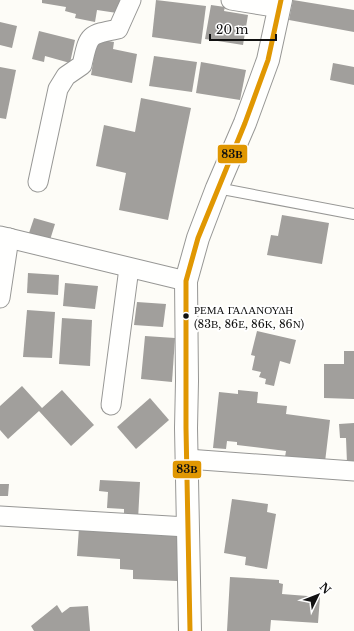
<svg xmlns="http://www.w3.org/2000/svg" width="354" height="631" font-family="'Libre Baskerville',serif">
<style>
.building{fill:#a19f9c}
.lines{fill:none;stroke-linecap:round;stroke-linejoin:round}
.service-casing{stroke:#979795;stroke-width:12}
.minor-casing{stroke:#979795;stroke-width:21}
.tertiary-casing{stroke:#979795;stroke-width:24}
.service{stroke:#fffffe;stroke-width:10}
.minor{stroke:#fffffe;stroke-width:19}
.tertiary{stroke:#fffffe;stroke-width:22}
.bus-1-casing{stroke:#fff;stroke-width:8}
.bus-1{stroke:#e09702;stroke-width:5}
.bus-dot{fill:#111;stroke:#fff;stroke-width:1.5}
.labels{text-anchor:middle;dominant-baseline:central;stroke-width:4;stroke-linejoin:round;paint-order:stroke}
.bus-label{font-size:11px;fill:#111;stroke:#fff;text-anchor:start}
.line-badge{stroke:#fff;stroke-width:1.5}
.pale-badge-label{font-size:11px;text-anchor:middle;font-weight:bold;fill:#111}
</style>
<rect width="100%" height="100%" fill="#fdfcf7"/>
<g class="building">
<path d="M42 0H120L117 13 97 10 95 22 75 18 76 14 65 11 66 7 42 3Z"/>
<path d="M156 0 206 6 201 44 152 37Z"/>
<path d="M293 0 354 10V32L289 20Z"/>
<path d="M211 5 225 7 224 11 248 15 243 45 205 39Z"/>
<path d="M0 22 17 26 12 48 0 45Z"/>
<path d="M39 31 75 40 70 63 45 56 44 62 32 59Z"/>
<path d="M97 39 114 42 113 49 137 54 132 83 91 75Z"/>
<path d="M154 56 197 62 192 92 149 86Z"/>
<path d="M201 62 246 70 240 100 196 93Z"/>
<path d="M333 63 354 67V85L330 80Z"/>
<path d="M0 67 16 70 6 119 0 118Z"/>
<path d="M141 98 191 108 168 220 119 210 126 173 96 166 104 125 135 132Z"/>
<path d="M282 215 329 223 322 264 267 255 271 235 278 236Z"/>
<path d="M34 218 55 224 50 240 29 233Z"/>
<path d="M28 273 59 275 58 295 27 293Z"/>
<path d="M65 283 98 286 95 309 63 306Z"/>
<path d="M137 302 166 304 163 327 134 325Z"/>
<path d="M27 310 55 312 52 358 23 357Z"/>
<path d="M62 318 92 320 90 366 59 364Z"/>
<path d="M257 331 296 340 290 364 280 361 274 386 265 384 266 379 259 377 261 372 252 370 255 356 251 355Z"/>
<path d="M145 336 175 338 172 382 141 379Z"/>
<path d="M344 351H354V399L324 398V364H344Z"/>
<path d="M22 386 42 408 62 390 94 425 71 446 39 411 8 439 0 430V406Z"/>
<path d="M238 390 258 392 257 403 287 406 286 414 330 420 325 462 285 457 286 451 237 445V442L227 441 226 449 213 448 219 392 238 394Z"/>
<path d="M150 398 169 420 136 449 117 427Z"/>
<path d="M354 423V463H347L346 438H340L339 424Z"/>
<path d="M100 480 140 482 138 520 124 519V509L107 508 108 492 99 491Z"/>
<path d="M0 484H9L8 496H0Z"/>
<path d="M232 499 268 504 267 512 276 514 267 569 245 565 246 557 224 553Z"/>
<path d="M79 528 179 532 177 581 133 579V570L120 569V559L77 556Z"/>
<path d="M230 577 279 580V583L283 584 282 594 320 597 318 623 271 620 270 631H227Z"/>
<path d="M57 605 62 613 70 607 88 606 90 631H34L31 626Z"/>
</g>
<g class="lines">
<defs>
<path id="service" d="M217 188 354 214"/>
<g id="minor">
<path d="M231 0 280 8"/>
<path d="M38 182 58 89 66 76 82 65C89 35 87 35 118 29L131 0"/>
<path d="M0 236 186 281"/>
<path d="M0 298 9 238"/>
<path d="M111 405 129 268"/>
<path d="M187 459 354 471"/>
<path d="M0 516 187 527"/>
</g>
<path id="tertiary" d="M190 631 186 428 187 381 186 281 198 238 217 188 245 123 268 60 281 0"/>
</defs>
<use href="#service" class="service-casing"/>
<use href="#minor" class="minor-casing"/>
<use href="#tertiary" class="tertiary-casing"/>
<use href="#service" class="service"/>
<use href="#minor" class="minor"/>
<use href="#tertiary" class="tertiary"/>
<defs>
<path id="bus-1" d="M190 631 186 428V281L198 238 245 123 268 60 281 0"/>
</defs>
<use href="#bus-1" class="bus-1-casing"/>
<use href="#bus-1" class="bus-1"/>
</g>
<circle class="bus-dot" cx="186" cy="316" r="3.5"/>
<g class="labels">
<g class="bus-label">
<text x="194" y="310">ΡΕΜΑ ΓΑΛΑΝΟΥΔΗ<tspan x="194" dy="14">(83Β, 86Ε, 86Κ, 86Ν)</tspan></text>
</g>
</g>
<g class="line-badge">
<rect x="217" y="144" width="31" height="20" rx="4" fill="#e09702"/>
<rect x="172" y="460" width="30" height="19" rx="4" fill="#e09702"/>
</g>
<g class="pale-badge-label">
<text x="232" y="158">83Β</text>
<text x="187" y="473">83Β</text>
</g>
<g transform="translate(318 595) rotate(47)" stroke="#ffffff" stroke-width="3" paint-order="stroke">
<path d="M0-3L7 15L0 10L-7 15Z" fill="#111111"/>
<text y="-6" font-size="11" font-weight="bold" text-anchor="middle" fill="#111111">N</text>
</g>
<path d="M210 34v6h66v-6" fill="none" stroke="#111111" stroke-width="2"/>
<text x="216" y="34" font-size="12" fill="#111111" stroke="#ffffff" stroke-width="3" paint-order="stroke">20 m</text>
</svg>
